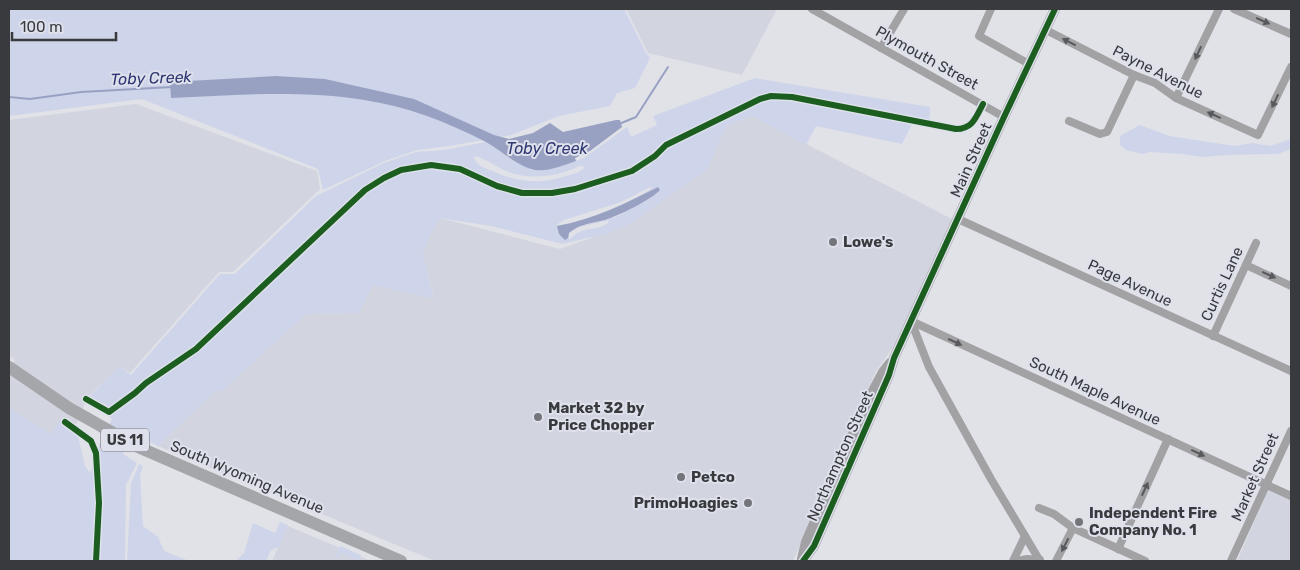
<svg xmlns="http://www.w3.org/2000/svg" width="1300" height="570" font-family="Rubik,sans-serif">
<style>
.built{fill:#d2d4df}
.green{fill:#ced4e9;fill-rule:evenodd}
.water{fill:#99a1c3}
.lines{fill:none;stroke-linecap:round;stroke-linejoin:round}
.stream{stroke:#99a1c3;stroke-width:2}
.minor{stroke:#a2a2a5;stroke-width:8}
.tertiary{stroke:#a2a2a5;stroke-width:10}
.primary{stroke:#a5a6a9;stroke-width:12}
.cycleway-casing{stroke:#dee1eb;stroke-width:9}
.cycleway{stroke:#1b5e20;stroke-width:6}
.oneway{fill:#58595d}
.poi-dot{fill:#74757a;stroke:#dee1eb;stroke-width:2}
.labels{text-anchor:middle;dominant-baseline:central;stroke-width:4;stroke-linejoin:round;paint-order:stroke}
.shield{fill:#dee1eb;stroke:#6a6c72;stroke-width:1}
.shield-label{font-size:14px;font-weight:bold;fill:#393a3e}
.street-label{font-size:15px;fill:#393a3e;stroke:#dee1eb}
.poi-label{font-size:15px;font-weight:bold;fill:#393a3e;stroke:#dee1eb;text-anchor:start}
.water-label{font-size:16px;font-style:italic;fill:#2e3772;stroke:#dee1eb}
</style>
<rect width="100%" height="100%" fill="#e1e2e8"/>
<g class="built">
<path d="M626 9H777L742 75 648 53Z"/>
<path d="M136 104 317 171 320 189 233 272H219L130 373 120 366 88 397 67 445 9 408V371L15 360 9 355V120Z"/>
<path d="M752 116 952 219 894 346 876 371 793 561H435L158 446 218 389 221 392 306 314 359 313 373 285 434 298 423 254 429 237 440 218 560 249 630 224 708 169 726 126Z"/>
<path d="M1271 483 1291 493V561H1237Z"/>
<path d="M288 526 371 561H272Z"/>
</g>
<g class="green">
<path d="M9 9H624L646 53 650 58 635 88 617 93 610 106 559 116 511 135 450 146 417 150 385 161 323 190 318 169 142 99 9 116Z"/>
<path d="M755 78 930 107 929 127 912 124 902 144 816 126 806 145 752 116 726 126 708 169 630 224 605 234 562 244 491 226 440 218 429 237 423 254 434 299 373 285 359 313 306 314 221 392 217 390 158 446 131 432 123 454 137 463 126 485 125 561H9V408L51 434 60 420 77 432 85 466 90 473 100 443 112 419 88 398 120 366 131 375 220 274H235L316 196 384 163 416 152 444 150 486 142 512 160 555 168 584 158 627 127 631 137 657 125 653 116ZM476 156C487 160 494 165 504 170 528 181 556 177 580 166H583L584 168C579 173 573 174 566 176 539 185 515 182 490 170 483 167 478 166 474 159ZM652 186 650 190C626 203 584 226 556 225L564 220 621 202ZM658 187C646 197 634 208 620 215 604 223 583 221 569 233L557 226 580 222 605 213ZM609 220 608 223C592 233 585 224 569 240V233L579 227Z"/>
<path d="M1140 125 1169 136 1235 146 1252 143 1270 146 1291 139V149L1278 154 1226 155 1203 157 1182 154 1150 152 1143 154 1126 150 1120 145V136Z"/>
<path d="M139 464 143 466 140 475 143 526 158 537 164 551 189 561H127L131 484Z"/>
<path d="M280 522 288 525 279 547 271 550 266 561H236L244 553 253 523 275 533Z"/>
<path d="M340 546 361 555 359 561 340 553 337 559 335 558Z"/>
</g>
<g class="water">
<path d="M276 76 325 79 414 99 494 135 509 139 533 133 550 123 563 132 616 120H620L622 127 590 151 575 158 576 161C564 165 548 172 535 170 517 166 502 151 486 142 467 132 446 123 427 116 345 86 256 94 171 98L170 82Z"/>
<path d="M658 187 660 190C651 200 618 216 605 220 593 223 579 224 569 233L568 238 565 240 559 234 557 226C595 219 624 204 658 187Z"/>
</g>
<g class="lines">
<g class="stream">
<path d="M9 97 30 99 81 92 172 87"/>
<path d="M619 124 636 117 668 67"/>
</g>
<g class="minor">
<path d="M812 9 1004 117"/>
<path d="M991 9 979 36 1029 64"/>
<path d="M1234 9 1291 34"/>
<path d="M1046 30 1134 75 1155 83 1176 98 1258 135 1291 67"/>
<path d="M881 48 904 9"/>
<path d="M1176 98 1219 9"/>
<path d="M1069 121 1100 134 1107 132 1134 75"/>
<path d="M958 219 1291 371"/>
<path d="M1246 265 1291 286"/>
<path d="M911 321 1291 496"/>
<path d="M911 321 929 367 991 479 1040 561"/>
<path d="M1213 336 1256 243"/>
<path d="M1039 508 1054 514 1073 528 1145 561"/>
<path d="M1118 549 1168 439"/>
<path d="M1013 561 1025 536"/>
<path d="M1017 561 1027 559 1040 560"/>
<path d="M1056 561 1073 528"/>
<path d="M1231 561 1291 431"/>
</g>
<g class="tertiary">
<path d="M802 559 806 542 867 402 883 372 890 363"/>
<path d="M803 561 814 546 889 375 894 358 1004 117 1055 9"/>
</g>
<path class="primary" d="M9 367 69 408 138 447 401 561"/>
<defs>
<g id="cycleway">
<path d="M86 399 109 412 135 393 146 383 196 349 365 190 384 178 401 170 431 165 460 169 497 186 522 193H552L575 189 632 171 655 156 666 145 760 99 771 96 792 97 956 129C973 129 976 117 983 104"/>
<path d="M65 422 91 441 96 453 99 503 96 561"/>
<path d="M803 561 814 546 889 375 894 358 1004 117 1055 9"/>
</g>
</defs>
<use href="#cycleway" class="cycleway-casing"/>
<use href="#cycleway" class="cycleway"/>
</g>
<defs><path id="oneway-solid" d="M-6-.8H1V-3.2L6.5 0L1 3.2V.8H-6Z" transform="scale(1.25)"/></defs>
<g class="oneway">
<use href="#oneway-solid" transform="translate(1263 21) rotate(24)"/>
<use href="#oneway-solid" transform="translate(1069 42) rotate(-153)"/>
<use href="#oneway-solid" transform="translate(1198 53) rotate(115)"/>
<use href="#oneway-solid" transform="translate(1275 101) rotate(116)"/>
<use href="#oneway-solid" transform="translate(1214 115) rotate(-156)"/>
<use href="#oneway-solid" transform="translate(1269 275) rotate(24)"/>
<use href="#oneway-solid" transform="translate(955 342) rotate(25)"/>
<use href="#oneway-solid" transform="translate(1198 453) rotate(25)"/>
<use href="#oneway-solid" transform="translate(1145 489) rotate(-65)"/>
<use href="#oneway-solid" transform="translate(1065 545) rotate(117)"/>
</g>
<g class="poi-dot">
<circle cx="833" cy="242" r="5"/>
<circle cx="538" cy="417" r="5"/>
<circle cx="681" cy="477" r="5"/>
<circle cx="748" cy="503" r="5"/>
<circle cx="1079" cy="522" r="5"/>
</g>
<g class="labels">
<rect class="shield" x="101" y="428.5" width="48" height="23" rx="4"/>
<g class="shield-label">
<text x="125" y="440">US 11</text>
</g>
<g class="street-label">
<text transform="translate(927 58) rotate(29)">Plymouth Street</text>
<text transform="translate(1158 72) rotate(27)">Payne Avenue</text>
<text transform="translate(971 160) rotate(-66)">Main Street</text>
<text transform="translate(1130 283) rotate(25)">Page Avenue</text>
<text transform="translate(1222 284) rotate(-65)">Curtis Lane</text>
<text transform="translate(1095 391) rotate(25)">South Maple Avenue</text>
<text transform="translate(840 456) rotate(-66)">Northampton Street</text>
<text transform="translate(247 477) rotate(23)">South Wyoming Avenue</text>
<text transform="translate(1255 477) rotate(-66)">Market Street</text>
</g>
<g class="poi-label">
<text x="843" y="242">Lowe's</text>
<text x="548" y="408">Market 32 by<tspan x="548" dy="17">Price Chopper</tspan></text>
<text x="691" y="477">Petco</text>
<text x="738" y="503" text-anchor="end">PrimoHoagies</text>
<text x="1089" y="513">Independent Fire<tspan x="1089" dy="17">Company No. 1</tspan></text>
</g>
<g class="water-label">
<text transform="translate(151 78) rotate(-2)">Toby Creek</text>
<text x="547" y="148">Toby Creek</text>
</g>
</g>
<rect width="1300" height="570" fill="none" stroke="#393a3e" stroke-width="20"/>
<path d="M12 32v8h104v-8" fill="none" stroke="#393a3e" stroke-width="2.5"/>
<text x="20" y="32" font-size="15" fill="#393a3e" stroke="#dee1eb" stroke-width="4" paint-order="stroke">100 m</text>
</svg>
